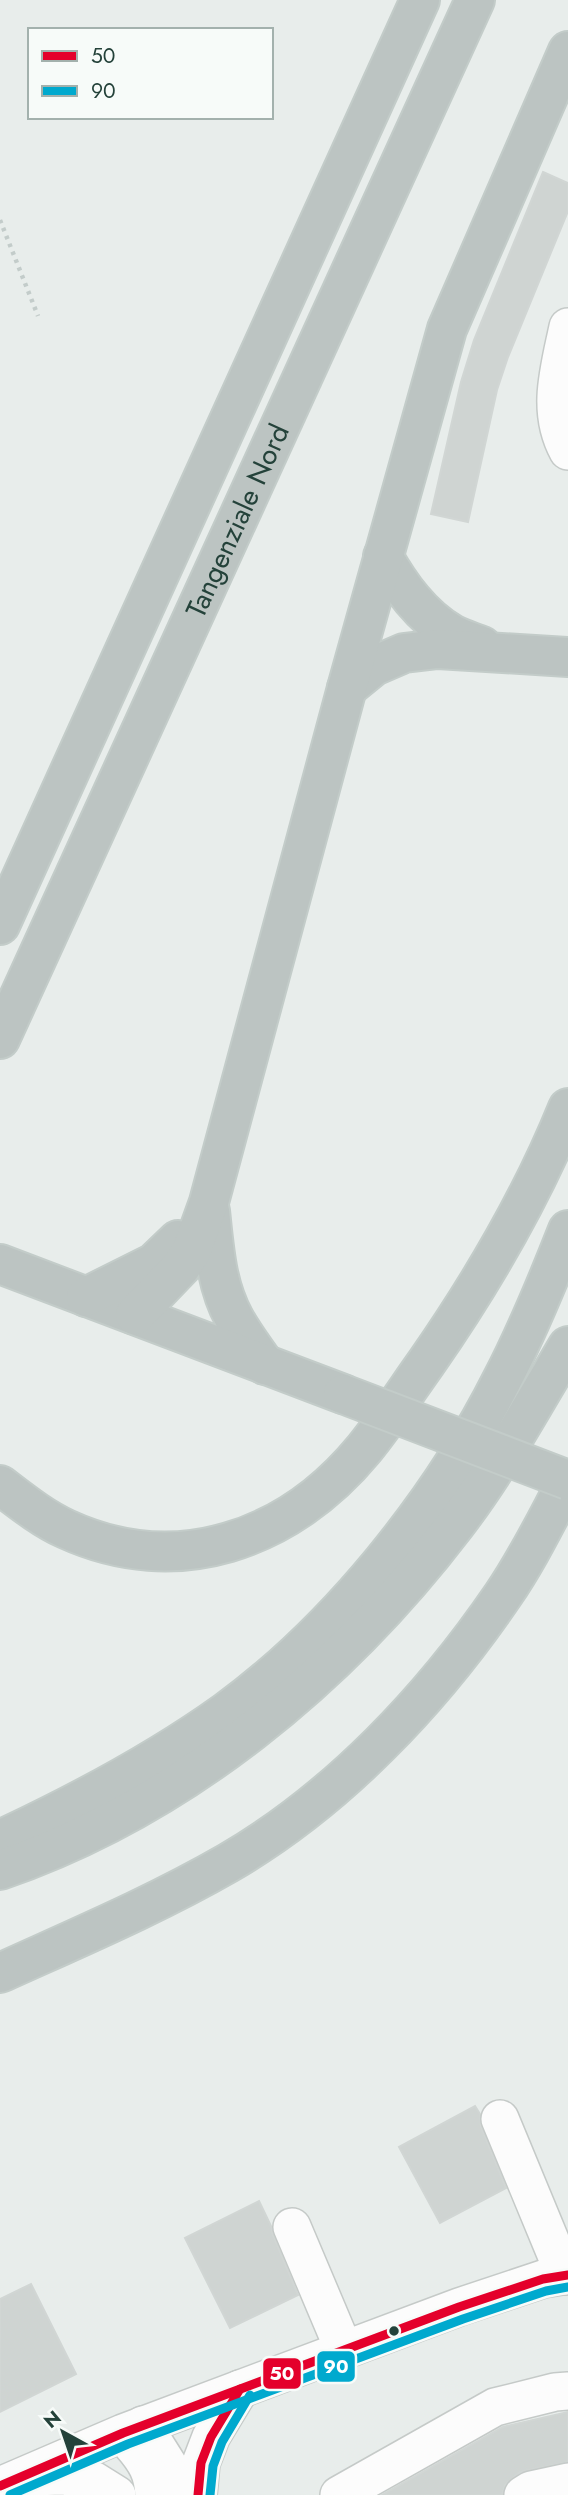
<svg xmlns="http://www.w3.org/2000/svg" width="568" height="2495" font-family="Jost,sans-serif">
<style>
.building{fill:#cfd4d2;stroke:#d1d6d4;stroke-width:2}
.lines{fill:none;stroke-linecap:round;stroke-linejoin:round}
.minor-casing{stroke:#c5cac8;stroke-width:40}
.highway-casing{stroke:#c3ccc9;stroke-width:42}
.path{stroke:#c3ccca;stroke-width:4.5;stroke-dasharray:3.5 5;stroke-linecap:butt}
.minor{stroke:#fcfcfc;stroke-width:37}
.highway{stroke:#bcc4c2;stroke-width:38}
.highway-bridge-casing{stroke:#c3ccc9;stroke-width:42;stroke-linecap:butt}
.highway-bridge{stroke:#bcc4c2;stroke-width:38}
.bus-1-casing{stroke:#f7fbf9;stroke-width:14}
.bus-2-casing{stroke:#f7fbf9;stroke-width:14}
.bus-1{stroke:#e4002b;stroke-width:9}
.bus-2{stroke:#00a9ce;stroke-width:9}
.bus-dot{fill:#24423a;stroke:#f7fbf9;stroke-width:2.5}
.labels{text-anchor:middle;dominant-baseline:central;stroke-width:5;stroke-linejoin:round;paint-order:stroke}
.street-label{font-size:28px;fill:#24423a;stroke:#f7fbf9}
.line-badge{stroke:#f7fbf9;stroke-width:2.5}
.badge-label{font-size:19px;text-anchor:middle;font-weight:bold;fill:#fff}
</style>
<rect width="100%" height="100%" fill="#e8edeb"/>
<g class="building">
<path d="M543 172 568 183V211L508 357 497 390 468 522 431 514 461 382 474 340Z"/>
<path d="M475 2106 480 2114 481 2127 506 2188 440 2223 399 2147Z"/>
<path d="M259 2201 271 2226 273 2235 298 2295 230 2328 185 2238Z"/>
<path d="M31 2284 76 2374 0 2412V2299Z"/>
<path d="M568 2412V2462L520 2472 505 2485 502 2495H382L503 2427Z"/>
</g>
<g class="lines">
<defs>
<g id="minor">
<path d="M568 327C559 370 546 411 568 451"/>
<path d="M500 2119 565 2276"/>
<path d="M292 2227 344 2350"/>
<path d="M143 2425 187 2495"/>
<path d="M132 2445C146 2461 153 2473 154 2495"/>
<path d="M32 2477 62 2476 93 2480 117 2495"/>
<path d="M0 2486 123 2433 459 2307 543 2279 568 2275"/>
<path d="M198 2495 201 2463 211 2437 240 2389"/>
<path d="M339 2495 495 2407 555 2392 568 2391"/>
<path d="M523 2495 531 2490 568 2482"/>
</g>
<g id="highway">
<path d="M383 556C400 586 421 616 452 634 461 639 472 642 482 646"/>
<path d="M347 688 374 666 404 653 438 649 568 657"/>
<path d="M0 925 420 0"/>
<path id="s1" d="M0 1039 475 0"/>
<path d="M210 1211C214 1248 216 1285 234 1318 243 1335 255 1350 265 1365"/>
<path d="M0 1264 343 1394"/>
<path d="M86 1297 154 1263 178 1240"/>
<path d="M135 1315 181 1267 191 1252 209 1202 347 688 447 329 568 51"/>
<path d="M0 1485C21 1501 42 1518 66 1529 177 1580 289 1540 364 1449 386 1422 406 1391 426 1363 481 1284 532 1197 568 1108"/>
<path d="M0 1840C79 1803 155 1763 226 1712 337 1631 440 1503 502 1380 527 1332 548 1281 568 1230"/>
<path d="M0 1870C182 1807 339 1677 455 1525 498 1469 532 1406 568 1346"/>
<path d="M0 1973C77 1938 155 1905 228 1863 338 1799 432 1699 503 1595 528 1559 547 1519 568 1480"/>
</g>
</defs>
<use href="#minor" class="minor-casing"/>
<use href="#highway" class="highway-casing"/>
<path class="path" d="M0 220 38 316"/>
<use href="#minor" class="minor"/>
<use href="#highway" class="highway"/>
<defs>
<path id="highway-bridge" d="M343 1394 568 1480"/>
</defs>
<use href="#highway-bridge" class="highway-bridge-casing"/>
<use href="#highway-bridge" class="highway-bridge"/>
<defs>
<g id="bus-1">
<path d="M0 2486 123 2433 459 2307 543 2279 568 2275"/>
<path d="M198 2495 201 2463 211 2437 240 2389"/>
</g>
<g id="bus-2">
<path d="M10 2495 128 2444 463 2319 546 2291 568 2287"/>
<path d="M210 2495 213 2466 222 2442 250 2395"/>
</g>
</defs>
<use href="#bus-1" class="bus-1-casing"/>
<use href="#bus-2" class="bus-2-casing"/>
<use href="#bus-1" class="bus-1"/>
<use href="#bus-2" class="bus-2"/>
</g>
<circle class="bus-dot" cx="394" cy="2331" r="6"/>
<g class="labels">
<g class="street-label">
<text stroke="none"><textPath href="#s1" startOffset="570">Tangenziale Nord</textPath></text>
</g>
</g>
<g class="line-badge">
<rect x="316" y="2350" width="40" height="33" rx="7" fill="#00a9ce"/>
<rect x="262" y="2357" width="40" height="33" rx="7" fill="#e4002b"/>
</g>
<g class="badge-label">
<text x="336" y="2373">90</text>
<text x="282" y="2380">50</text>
</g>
<rect x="28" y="28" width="245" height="91" fill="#f7fbf9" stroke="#a3b1ad" stroke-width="2"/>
<rect x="42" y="51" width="35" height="10" fill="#e4002b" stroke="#a3b1ad" stroke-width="2"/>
<text x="91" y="63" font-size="21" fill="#24423a">50</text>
<rect x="42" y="86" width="35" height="10" fill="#00a9ce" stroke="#a3b1ad" stroke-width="2"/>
<text x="91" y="98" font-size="21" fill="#24423a">90</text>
<g transform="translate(63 2432) rotate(320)" stroke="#f7fbf9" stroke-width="5" paint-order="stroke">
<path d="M0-5L12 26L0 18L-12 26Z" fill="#24423a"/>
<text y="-10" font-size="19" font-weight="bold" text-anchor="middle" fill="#24423a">N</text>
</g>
</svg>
